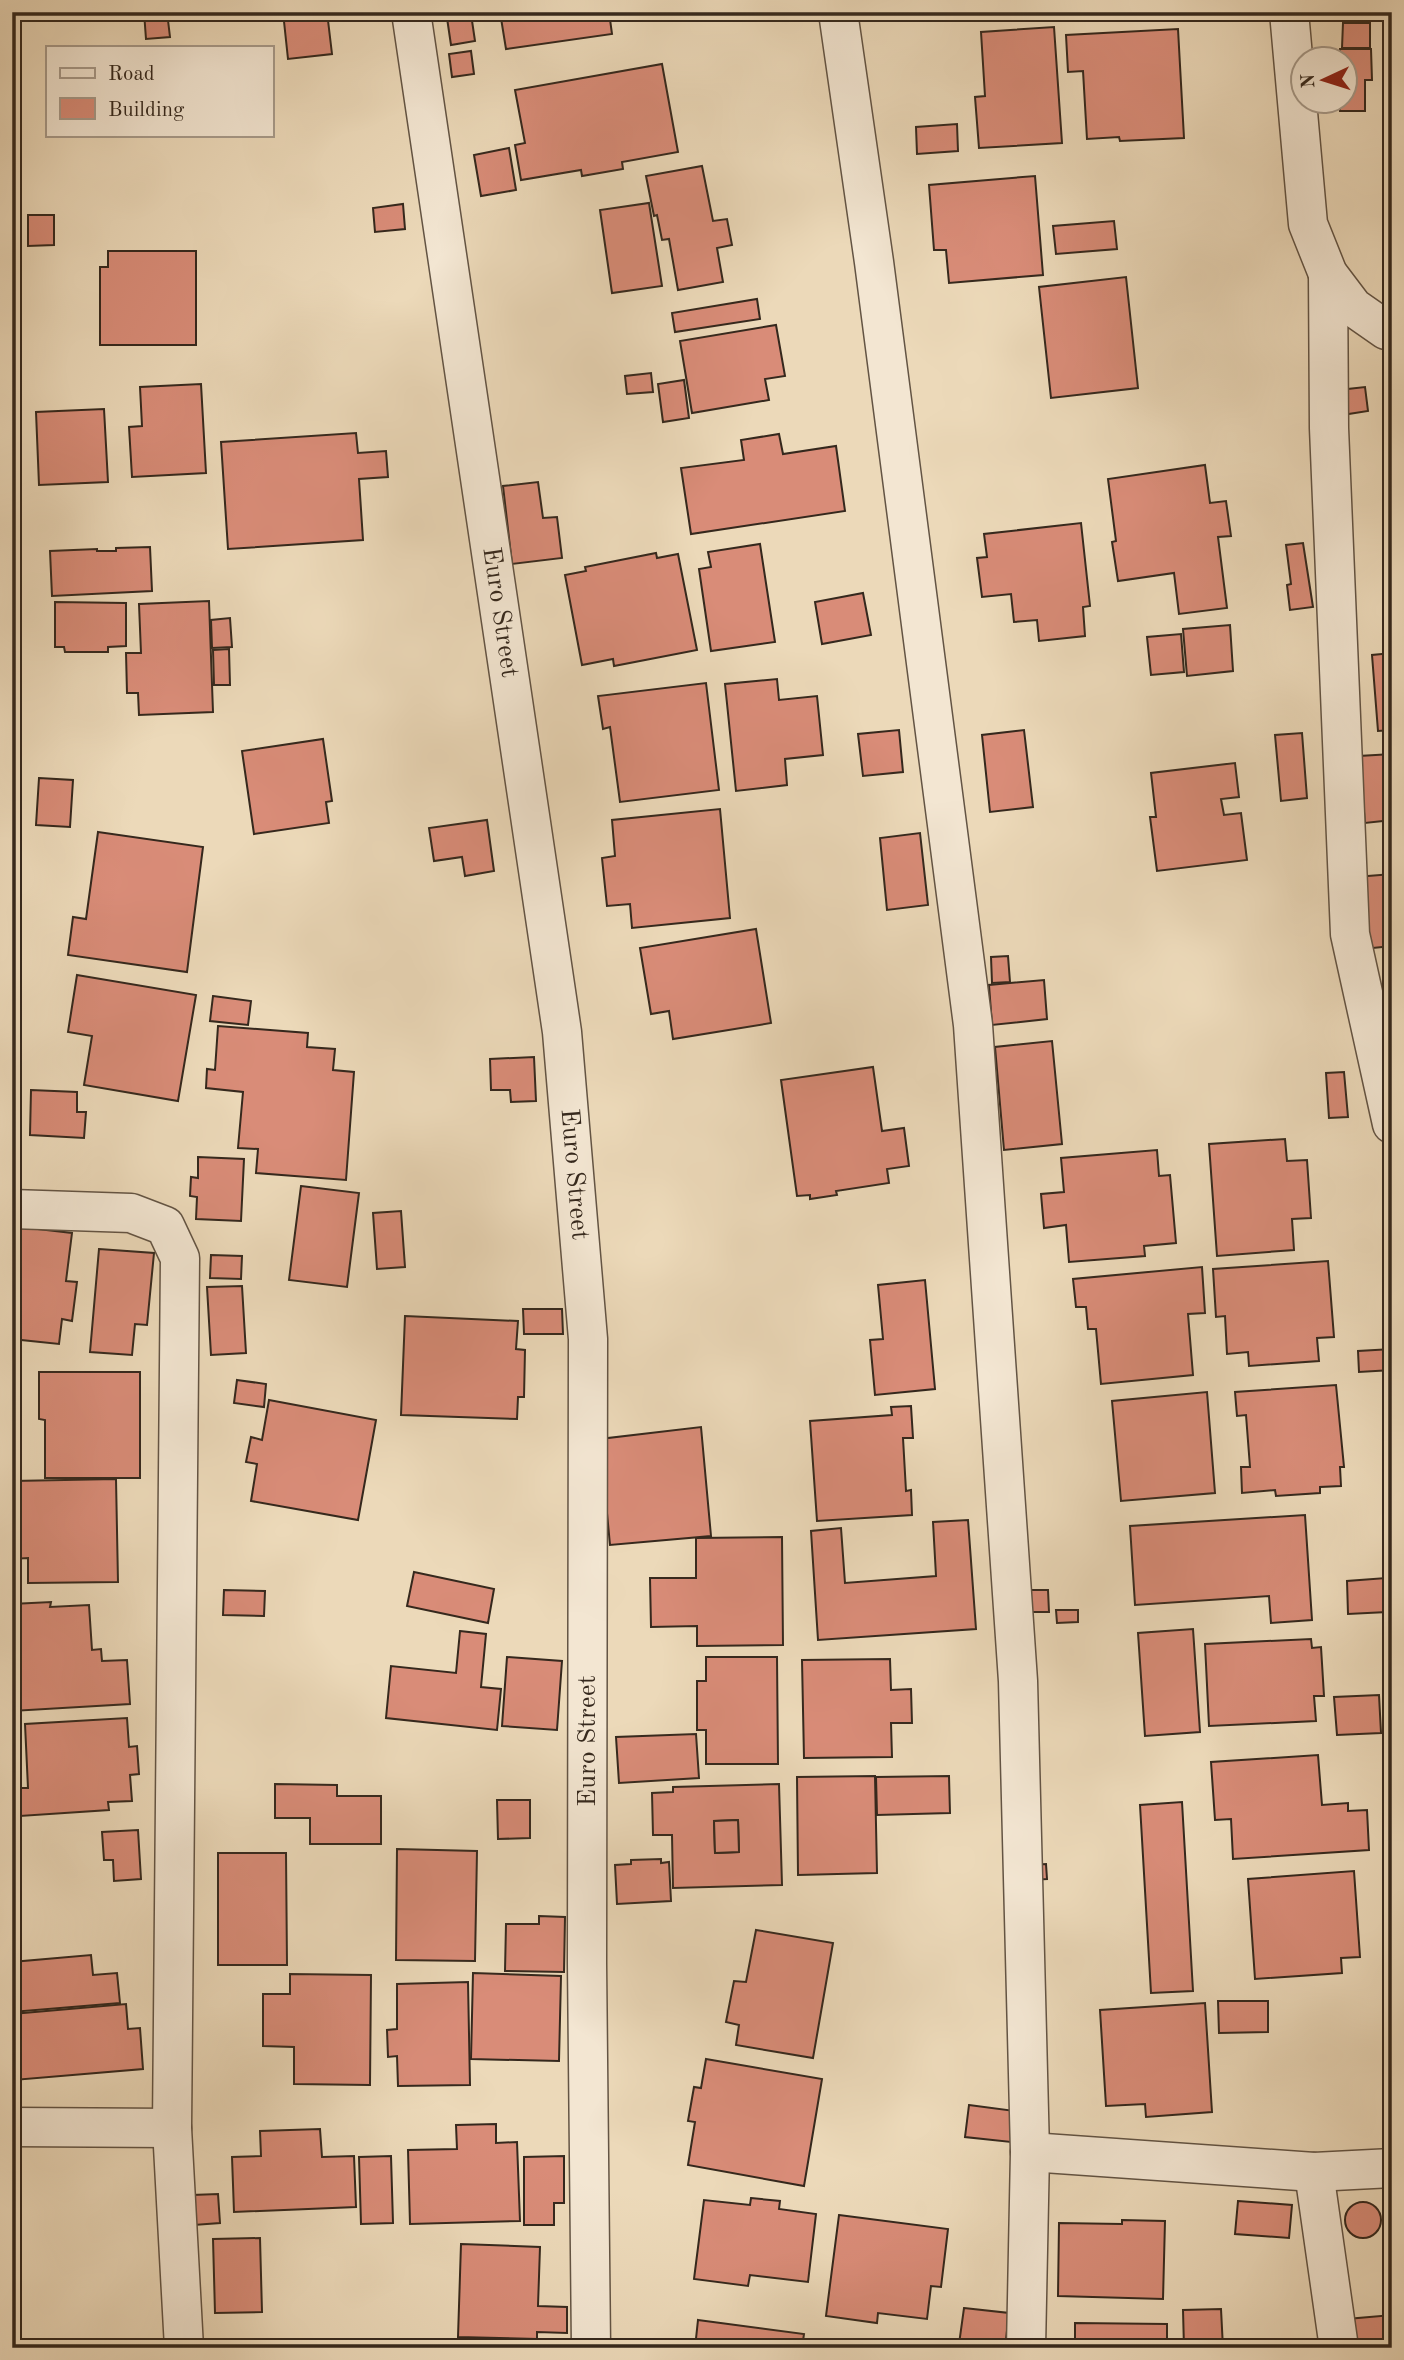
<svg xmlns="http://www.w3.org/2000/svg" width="1404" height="2360" font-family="'Old Standard TT',serif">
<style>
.building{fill:#d98c78;stroke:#35281d;stroke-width:2;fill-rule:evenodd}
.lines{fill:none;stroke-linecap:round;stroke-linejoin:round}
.minor-casing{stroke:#635444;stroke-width:41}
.minor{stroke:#f3e6d2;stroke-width:38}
.labels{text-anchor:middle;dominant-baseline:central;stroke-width:5;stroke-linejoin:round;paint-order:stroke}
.street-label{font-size:26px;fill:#35281d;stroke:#f3e6d2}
</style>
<rect width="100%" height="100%" fill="#ecd9b9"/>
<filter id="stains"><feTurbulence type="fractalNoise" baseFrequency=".00286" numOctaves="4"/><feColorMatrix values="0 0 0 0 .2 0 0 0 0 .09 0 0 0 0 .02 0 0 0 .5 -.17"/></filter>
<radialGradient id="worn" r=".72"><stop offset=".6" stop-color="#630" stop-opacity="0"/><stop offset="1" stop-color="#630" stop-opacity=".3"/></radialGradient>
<g class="building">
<path d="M144 12H167L170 37 146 39Z"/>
<path d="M283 12H327L332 54 288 59Z"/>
<path d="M500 12H609L612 34 506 49Z"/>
<path d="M471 14 475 41 451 45 447 18Z"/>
<path d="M1343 23H1370V48H1342Z"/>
<path d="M1054 27 1062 143 979 148 975 97 985 96 981 32Z"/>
<path d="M1178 29 1184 138 1120 141 1119 137 1087 139 1083 71 1068 72 1066 35Z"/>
<path d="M1340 49H1371L1372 80H1365V111H1340V102H1344V60H1340Z"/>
<path d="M471 51 474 74 452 77 449 54Z"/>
<path d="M662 64 678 152 622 162 623 169 582 176 581 170 521 180 515 145 525 143 515 90Z"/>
<path d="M957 124 958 151 917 154 916 127Z"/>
<path d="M509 148 516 190 481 196 474 155Z"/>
<path d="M702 166 713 221 727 219 732 245 717 248 723 282 678 290 669 239 662 240 657 215 654 216 646 176Z"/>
<path d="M1035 176 1043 275 949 283 946 250H934L929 185Z"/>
<path d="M649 203 662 286 612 293 600 210Z"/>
<path d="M403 204 405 229 375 232 373 208Z"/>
<path d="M28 215H54V245L28 246Z"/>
<path d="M1114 221 1117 249 1056 254 1053 226Z"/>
<path d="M108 251H196V345H100V267H108Z"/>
<path d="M1126 277 1138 388 1051 398 1039 287Z"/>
<path d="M757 299 760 319 675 332 672 313Z"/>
<path d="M776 325 785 376 765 379 769 400 692 413 680 341Z"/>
<path d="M651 373 653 392 627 394 625 376Z"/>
<path d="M684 380 689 418 663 422 658 384Z"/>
<path d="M201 384 206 473 132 477 129 427 142 426 140 387Z"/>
<path d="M1365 387 1368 411 1342 415 1339 390Z"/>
<path d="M104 409 108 482 39 485 36 412Z"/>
<path d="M356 433 358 453 386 451 388 477 359 479 363 540 228 549 221 442Z"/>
<path d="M779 434 783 454 836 446 845 511 691 534 681 468 744 460 741 440Z"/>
<path d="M1205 465 1210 503 1226 501 1231 536 1218 537 1227 608 1179 614 1174 573 1118 581 1112 542 1116 541 1108 479Z"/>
<path d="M538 482 543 518 557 517 562 558 512 564 503 486Z"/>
<path d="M1081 523 1090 606 1083 607 1085 636 1039 641 1037 620 1014 622 1011 594 982 597 977 558 987 557 984 534Z"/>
<path d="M1303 543 1313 607 1290 610 1287 585 1291 584 1286 545Z"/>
<path d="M760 544 775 642 711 651 699 569 711 567 708 552Z"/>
<path d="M150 547 152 591 52 596 50 551 97 549V551H116V548Z"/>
<path d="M656 553 657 558 678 554 697 650 614 666 613 659 582 665 565 575 586 571 585 567Z"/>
<path d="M863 593 871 635 822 644 815 602Z"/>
<path d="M209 601 213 712 139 715 138 693H127L126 653H141L139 604Z"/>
<path d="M55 602 126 603V646L108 647V652H65L64 647H55Z"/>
<path d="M230 618 232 647 212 648 211 620Z"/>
<path d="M1230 625 1233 671 1187 676 1183 629Z"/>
<path d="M1181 634 1184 672 1151 675 1147 637Z"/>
<path d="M229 649 230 685H214L213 650Z"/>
<path d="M1392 653V730L1378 731 1372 655Z"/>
<path d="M777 679 779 700 817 696 823 755 785 759 787 785 736 791 725 684Z"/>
<path d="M706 683 719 790 620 802 610 727 603 729 598 696Z"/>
<path d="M899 730 903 772 863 776 858 734Z"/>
<path d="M1024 730 1033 807 990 812 982 735Z"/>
<path d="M1302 733 1307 798 1281 801 1275 735Z"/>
<path d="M323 739 332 801 326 802 329 823 254 834 242 751Z"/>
<path d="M1392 754V820L1365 823 1359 756Z"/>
<path d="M1235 763 1239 797 1221 799 1224 815 1241 813 1247 860 1157 871 1150 817H1156L1151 773Z"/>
<path d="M39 778 73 780 70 827 36 825Z"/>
<path d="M720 809 730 918 632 928 630 904 607 906 602 858 615 856 612 820Z"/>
<path d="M487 820 494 871 465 876 462 857 434 861 429 828Z"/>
<path d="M98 832 203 847 187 972 68 955 73 917 86 919Z"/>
<path d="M920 833 928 905 887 910 880 838Z"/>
<path d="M1392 874V946L1363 949 1356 877Z"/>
<path d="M756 929 771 1023 673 1039 669 1011 651 1014 640 948Z"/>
<path d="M1008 956 1010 982 992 983 991 957Z"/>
<path d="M77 975 196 995 178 1101 84 1085 92 1036 68 1032Z"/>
<path d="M1044 980 1047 1019 992 1025 989 985Z"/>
<path d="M213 996 251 1001 248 1025 210 1021Z"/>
<path d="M218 1026 308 1033 307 1047 335 1049 333 1070 354 1072 346 1180 256 1173 258 1149 238 1148 243 1092 206 1088 207 1069 215 1070Z"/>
<path d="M1052 1041 1062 1144 1004 1150 995 1047Z"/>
<path d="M534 1057 536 1101 511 1102 510 1090H491L490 1059Z"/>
<path d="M873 1067 882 1131 904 1128 909 1166 887 1169 889 1183 836 1191 837 1195 810 1199V1195L797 1196 781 1080Z"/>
<path d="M1344 1072 1348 1117 1329 1118 1326 1073Z"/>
<path d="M31 1090 77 1092V1112H86L84 1138 30 1135Z"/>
<path d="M1285 1139 1287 1161 1307 1160 1311 1218 1292 1219 1294 1250 1217 1256 1209 1144Z"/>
<path d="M1157 1150 1159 1176 1170 1175 1176 1243 1144 1246 1145 1256 1069 1262 1066 1225 1044 1228 1041 1194 1064 1192 1061 1158Z"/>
<path d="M198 1157 244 1159 241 1221 196 1219 197 1197 190 1196 191 1177 198 1178Z"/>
<path d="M301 1186 359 1193 347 1287 289 1280Z"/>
<path d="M401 1211 405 1267 377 1269 373 1213Z"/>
<path d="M12 1226 72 1233 66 1281 77 1282 72 1321 62 1319 59 1344 12 1339Z"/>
<path d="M99 1249 154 1253 147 1325 135 1324 132 1355 90 1352Z"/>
<path d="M211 1255 242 1256 241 1279 210 1278Z"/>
<path d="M1328 1261 1334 1337 1317 1338 1319 1361 1249 1366 1248 1352 1227 1354 1225 1316 1216 1317 1213 1269Z"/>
<path d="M1202 1267 1205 1313 1188 1314 1193 1375 1101 1384 1096 1329H1088L1086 1307H1076L1073 1279Z"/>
<path d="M925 1280 935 1389 875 1395 870 1340 883 1339 878 1285Z"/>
<path d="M242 1286 246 1353 211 1355 207 1287Z"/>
<path d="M523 1309H562L563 1334H524Z"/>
<path d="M405 1316 518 1321 516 1349 525 1350 524 1397H518L517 1419 401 1415Z"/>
<path d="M1392 1349V1370L1359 1372 1358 1351Z"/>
<path d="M39 1372H140V1478H45V1420L39 1419Z"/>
<path d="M237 1380 266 1384 264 1407 234 1403Z"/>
<path d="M1336 1385 1344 1467H1340L1341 1486 1320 1487V1493L1276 1496 1275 1490 1242 1493 1241 1467H1250L1246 1415 1237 1416 1235 1392Z"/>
<path d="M1207 1392 1215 1493 1121 1501 1112 1401Z"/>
<path d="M269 1400 376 1420 358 1520 251 1501 257 1464 246 1462 251 1437 262 1440Z"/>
<path d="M911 1406 913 1438H903L906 1491 911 1490 912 1515 817 1521 810 1421 892 1415 891 1407Z"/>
<path d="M701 1427 711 1536 610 1545 600 1439Z"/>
<path d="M116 1479 118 1582 28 1583V1558L12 1559 13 1481Z"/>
<path d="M1305 1515 1312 1620 1271 1623 1269 1596 1135 1605 1130 1526Z"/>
<path d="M968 1520 976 1629 818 1640 811 1531 841 1528 845 1583 936 1576 933 1522Z"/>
<path d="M782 1537 783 1645 697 1646V1626L651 1627 650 1578H696V1538Z"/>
<path d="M414 1572 494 1589 488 1623 407 1606Z"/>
<path d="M1386 1578 1387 1612 1348 1614 1347 1581Z"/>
<path d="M224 1590 265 1591 264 1616 223 1615Z"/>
<path d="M1029 1590H1048L1049 1612H1030Z"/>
<path d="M51 1602 50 1607 89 1605 92 1650 101 1649 102 1661 127 1660 130 1704 12 1711V1604Z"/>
<path d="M1056 1610H1078V1622L1057 1623Z"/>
<path d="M1193 1629 1200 1732 1145 1736 1138 1633Z"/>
<path d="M460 1631 486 1634 481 1687 501 1689 497 1730 386 1718 391 1666 456 1673Z"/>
<path d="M1311 1639 1312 1648 1321 1647 1324 1696H1314L1316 1721 1209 1726 1205 1644Z"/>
<path d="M507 1657 562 1661 557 1730 502 1726Z"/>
<path d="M706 1657H777L778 1764H706V1730H697V1681H706Z"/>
<path d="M890 1659 891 1690 911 1689 912 1723H891L892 1757 804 1758 802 1660Z"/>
<path d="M1379 1695 1381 1733 1337 1735 1334 1697Z"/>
<path d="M127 1718 129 1747 137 1746 139 1774 130 1775 132 1801 108 1802 109 1810 20 1816 18 1788H28L25 1724Z"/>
<path d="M696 1734 699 1778 619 1783 616 1737Z"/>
<path d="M1318 1755 1322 1805 1348 1803V1811L1367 1810 1369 1850 1233 1859 1231 1819 1215 1820 1211 1762Z"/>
<path d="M875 1776 877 1873 798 1875 797 1777Z"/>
<path d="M949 1776 950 1813 877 1815 876 1777Z"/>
<path d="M275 1784 337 1785V1796H381V1844H310V1818H275Z"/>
<path d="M779 1784 782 1885 673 1888 672 1835H653L652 1793 673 1792V1787ZM738 1820 739 1852 715 1853 714 1821Z"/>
<path d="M497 1800H530V1838L498 1839Z"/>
<path d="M1182 1802 1193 1991 1151 1993 1140 1805Z"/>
<path d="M738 1820 739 1852 715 1853 714 1821Z"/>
<path d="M138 1830 141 1879 114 1881 113 1860H104L102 1832Z"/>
<path d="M397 1849 477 1851 475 1961 396 1960Z"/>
<path d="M218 1853H286L287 1965H218Z"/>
<path d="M661 1859V1863L669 1862 671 1901 617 1904 615 1865 631 1864V1860Z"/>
<path d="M1046 1864 1047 1879 1029 1880 1028 1865Z"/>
<path d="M1354 1871 1360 1957 1341 1958 1342 1973 1255 1979 1248 1879Z"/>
<path d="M539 1916 565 1917 564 1972 505 1971 506 1924H539Z"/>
<path d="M756 1930 833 1943 813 2058 736 2045 739 2025 726 2022 734 1981 746 1982Z"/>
<path d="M91 1955 93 1975 117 1973 120 2003 12 2012V1962Z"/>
<path d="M473 1973 561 1976 559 2061 471 2059Z"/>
<path d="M290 1974 371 1975 370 2085 294 2084V2047L263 2046V1994H290Z"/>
<path d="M468 1982 470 2085 398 2086 397 2056 388 2057 387 2030 397 2029V1984Z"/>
<path d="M1218 2001H1268V2032L1219 2033Z"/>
<path d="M1205 2003 1212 2112 1146 2117 1145 2104 1106 2106 1100 2010Z"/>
<path d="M126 2004 128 2029 140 2028 143 2069 14 2080 12 2014Z"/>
<path d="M706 2059 822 2079 804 2186 688 2165 695 2122 688 2121 694 2087 701 2088Z"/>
<path d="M969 2105 1015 2111 1011 2142 965 2137Z"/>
<path d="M496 2124V2143L517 2142 520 2221 410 2224 408 2150 457 2149 456 2125Z"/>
<path d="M320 2129 322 2157 354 2156 356 2207 234 2212 232 2157 261 2156 260 2131Z"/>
<path d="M391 2156 393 2223 361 2224 359 2157Z"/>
<path d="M564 2156V2203H554V2225H524V2157Z"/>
<path d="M218 2194 220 2223 194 2225 192 2195Z"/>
<path d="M751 2198 780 2201 779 2209 816 2214 808 2282 750 2275 748 2286 694 2279 704 2200 750 2205Z"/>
<path d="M1238 2201 1292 2205 1289 2238 1235 2234Z"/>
<circle cx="1363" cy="2220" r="18"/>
<path d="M839 2215 948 2229 941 2287 931 2286 927 2319 878 2313 877 2323 826 2316Z"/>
<path d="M1122 2220 1165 2221 1163 2299 1058 2296 1059 2223 1122 2224Z"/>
<path d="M260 2238 262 2312 215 2313 213 2239Z"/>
<path d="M461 2244 540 2247 538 2306 567 2307V2333L537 2332V2339L458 2337Z"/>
<path d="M964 2308 1009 2313 1005 2348 959 2344Z"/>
<path d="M1221 2309 1223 2348H1184L1183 2310Z"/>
<path d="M1392 2315V2343L1349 2347 1347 2319Z"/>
<path d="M698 2320 804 2334 802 2348H695Z"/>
<path d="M1075 2323 1167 2324V2348H1075Z"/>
<path d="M845 2344 871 2348H844Z"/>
</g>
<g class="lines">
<defs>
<g id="minor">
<path id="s1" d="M411 12 562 1032 588 1339 587 1963 591 2348"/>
<path d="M838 12 874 262 973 1025 1018 1681 1030 2152 1026 2348"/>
<path d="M1289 12 1308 224 1328 274 1353 307 1386 330H1392"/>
<path d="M1328 274 1329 428 1350 934 1392 1124"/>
<path d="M12 1209 131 1213 165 1226 180 1258 172 2128 184 2348"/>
<path d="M12 2127 172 2128"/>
<path d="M1030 2152 1314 2172 1392 2168"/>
<path d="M1314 2172 1339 2348"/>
</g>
</defs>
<use href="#minor" class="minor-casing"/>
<use href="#minor" class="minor"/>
</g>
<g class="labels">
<g class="street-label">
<text stroke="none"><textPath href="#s1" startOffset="607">Euro Street</textPath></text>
<text stroke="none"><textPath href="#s1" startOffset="1174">Euro Street</textPath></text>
<text transform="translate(588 1741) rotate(-90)">Euro Street</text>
</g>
</g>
<rect width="1404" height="2360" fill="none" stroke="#ecd9b9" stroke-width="42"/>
<rect x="14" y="14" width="1376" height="2332" fill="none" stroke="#35281d" stroke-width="3.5"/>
<rect x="21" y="21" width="1362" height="2318" fill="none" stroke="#35281d" stroke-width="2"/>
<rect x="46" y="46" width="228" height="91" fill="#f3e6d2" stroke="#a79a8a" stroke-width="2"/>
<rect x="60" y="68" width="35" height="10" fill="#f3e6d2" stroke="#a79a8a" stroke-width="2"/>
<text x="108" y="80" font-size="21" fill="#35281d">Road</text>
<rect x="60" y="98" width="35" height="21" fill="#d98c78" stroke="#a79a8a" stroke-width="2"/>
<text x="108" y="116" font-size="21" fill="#35281d">Building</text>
<g transform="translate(1324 80) rotate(266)"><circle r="33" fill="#f3e6d2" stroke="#a79a8a" stroke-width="2"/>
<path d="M0-5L12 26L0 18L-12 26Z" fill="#8f2418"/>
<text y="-10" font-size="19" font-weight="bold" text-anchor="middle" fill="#35281d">N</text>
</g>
<rect width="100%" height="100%" filter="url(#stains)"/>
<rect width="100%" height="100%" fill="url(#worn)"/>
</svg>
